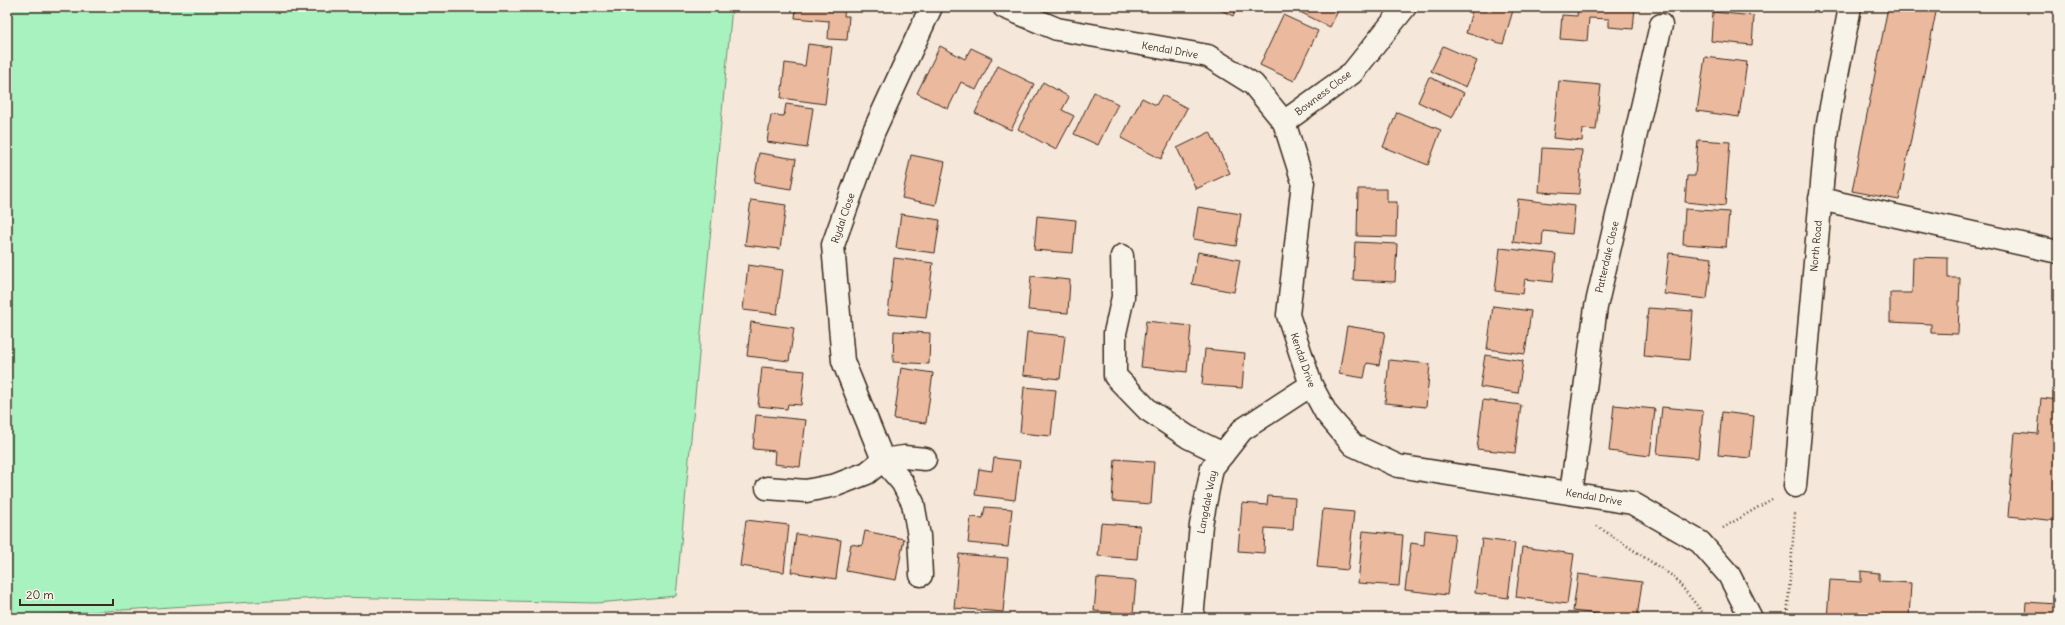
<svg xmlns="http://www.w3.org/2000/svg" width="2065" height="625" font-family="Delius,sans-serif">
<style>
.green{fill:#a8f2c0;stroke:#728e6f}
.building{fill:#ebb99d;stroke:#3b2a1e}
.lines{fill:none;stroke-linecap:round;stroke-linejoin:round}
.minor-casing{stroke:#3b2a1e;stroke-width:25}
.path{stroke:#3b2a1e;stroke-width:2.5;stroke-dasharray:1 3;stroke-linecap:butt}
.minor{stroke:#f7f3e8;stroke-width:22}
.labels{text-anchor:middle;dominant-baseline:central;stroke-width:3;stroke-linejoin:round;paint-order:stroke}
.street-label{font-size:10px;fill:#3b2a1e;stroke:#f7f3e8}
</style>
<rect width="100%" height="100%" fill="#f5e7d9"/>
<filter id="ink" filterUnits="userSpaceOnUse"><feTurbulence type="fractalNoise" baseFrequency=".025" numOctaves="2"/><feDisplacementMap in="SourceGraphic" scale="8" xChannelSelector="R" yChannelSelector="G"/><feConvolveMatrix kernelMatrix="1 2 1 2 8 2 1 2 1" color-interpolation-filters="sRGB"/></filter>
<g filter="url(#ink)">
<path class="green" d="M7 7H732L676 596 596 603 335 597 7 617Z"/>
<g class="building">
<path d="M796 7H845L844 16H849L847 40 828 39 829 21 795 18Z"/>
<path d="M1215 7H1237L1233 16Z"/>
<path d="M1297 7H1340L1330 27 1296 10Z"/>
<path d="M1473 7H1514L1503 44 1466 33Z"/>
<path d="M1578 7H1635L1633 29 1609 27V19L1589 18 1587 41 1560 39 1562 15 1577 16Z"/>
<path d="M1888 7H1937L1899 200 1852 191Z"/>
<path d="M1713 12 1754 16 1752 45 1711 41Z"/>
<path d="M1283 15 1318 31 1294 81 1260 65Z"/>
<path d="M808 44 832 47 825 104 781 98 785 63 805 66Z"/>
<path d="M940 46 965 59 971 48 992 58 976 90 961 82 948 109 917 93Z"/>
<path d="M1443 46 1477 61 1466 87 1431 71Z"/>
<path d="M1705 57 1747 62 1739 117 1697 111Z"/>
<path d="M998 66 1034 84 1011 130 975 113Z"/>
<path d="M1429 77 1464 93 1452 118 1418 102Z"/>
<path d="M1559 81 1601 85 1596 130 1583 129 1582 141 1553 138Z"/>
<path d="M1043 82 1069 97 1062 110 1074 116 1056 150 1018 129Z"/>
<path d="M1094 92 1118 104 1098 145 1074 134Z"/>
<path d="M1162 95 1187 108 1161 159 1121 138 1142 98 1156 105Z"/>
<path d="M786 104 813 108 807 148 767 142 771 115 784 116Z"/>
<path d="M1397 112 1441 130 1428 165 1383 147Z"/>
<path d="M1210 132 1230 173 1196 189 1177 148Z"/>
<path d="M1698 140 1730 142 1725 206 1685 202 1687 176H1695Z"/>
<path d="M1542 148 1582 150 1579 194 1539 192Z"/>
<path d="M759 153 796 159 791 189 754 183Z"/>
<path d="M911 155 945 162 936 205 902 198Z"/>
<path d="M1358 189H1387V202H1397L1396 237 1357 236Z"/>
<path d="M1518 199 1575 206 1572 234 1543 231 1542 246 1513 242Z"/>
<path d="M751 200 786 205 780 249 745 245Z"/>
<path d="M1198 207 1241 214 1236 246 1193 239Z"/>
<path d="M1685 209 1729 212 1726 247 1683 244Z"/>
<path d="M901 214 940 220 935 253 896 248Z"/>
<path d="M1037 216 1076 220 1073 253 1034 250Z"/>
<path d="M1355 242 1397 244 1395 282 1353 280Z"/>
<path d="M1500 248 1556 254 1553 282 1525 279 1523 294 1495 291Z"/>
<path d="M1198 252 1240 260 1234 292 1192 284Z"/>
<path d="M1669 253 1712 258 1707 299 1664 294Z"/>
<path d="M1913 257 1948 258V278H1960L1958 334 1931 333V324L1890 322V293H1912Z"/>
<path d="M894 258 933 263 926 318 888 314Z"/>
<path d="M748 265 783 270 777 314 743 310Z"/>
<path d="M1031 276 1070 280 1068 313 1028 310Z"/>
<path d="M1493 306 1531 311 1525 354 1487 349Z"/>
<path d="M1648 308 1693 311 1689 360 1644 356Z"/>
<path d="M1146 321 1191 326 1187 372 1141 367Z"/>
<path d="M751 322 794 328 789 361 747 356Z"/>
<path d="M1347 326 1385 332 1379 365 1367 363 1364 378 1339 374Z"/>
<path d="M894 331 930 333 929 364 893 362Z"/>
<path d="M1027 332 1065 336 1060 379 1023 375Z"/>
<path d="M1205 349 1245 353 1242 388 1202 385Z"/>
<path d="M1485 355 1523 361 1518 393 1480 387Z"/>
<path d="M1389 360 1430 364 1426 407 1385 403Z"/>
<path d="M762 367 805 371 801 405 788 404 787 409 758 406Z"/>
<path d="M901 368 933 373 926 423 894 419Z"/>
<path d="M1024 387 1056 390 1051 436 1020 433Z"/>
<path d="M2041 398 2058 400V521L2008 516 2015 432 2038 434Z"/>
<path d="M1483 400 1521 405 1515 453 1477 449Z"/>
<path d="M1614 405 1655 409 1650 456 1609 451Z"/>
<path d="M1662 407 1703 411 1698 458 1657 454Z"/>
<path d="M1722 412 1754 416 1750 458 1718 455Z"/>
<path d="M756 415 806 420 800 467 774 464 775 451 753 449Z"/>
<path d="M994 458 1020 461 1015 500 975 495 979 469 992 471Z"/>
<path d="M1115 459 1154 462 1151 504 1112 501Z"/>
<path d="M1268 496 1295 498 1293 530 1265 528 1264 553 1238 551 1242 503 1267 505Z"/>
<path d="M985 507 1012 509 1008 547 968 543 971 517 983 518Z"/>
<path d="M1323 509 1354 512 1348 570 1317 567Z"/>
<path d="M746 520 789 525 784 572 740 566Z"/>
<path d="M1101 523 1140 526 1137 559 1098 556Z"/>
<path d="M1425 530 1455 534 1447 595 1405 590 1411 543 1424 545Z"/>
<path d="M865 531 904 539 896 580 846 571 851 544 862 546Z"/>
<path d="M1363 531 1403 535 1399 586 1358 583Z"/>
<path d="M796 534 841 540 836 579 791 572Z"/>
<path d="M1482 539 1515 543 1508 598 1475 593Z"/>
<path d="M1522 547 1574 554 1567 604 1516 597Z"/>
<path d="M959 554 1008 558 1003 612 954 608Z"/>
<path d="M1861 571 1879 573V581L1911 583 1909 618H1827L1830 580 1861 582Z"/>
<path d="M1578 574 1642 582 1637 618H1613L1614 616 1573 611Z"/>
<path d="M1097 578 1136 581 1133 614 1094 611Z"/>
<path d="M2026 602 2056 604 2055 618H2025Z"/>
</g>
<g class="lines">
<defs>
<g id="minor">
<path d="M1004 7 1057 29 1208 56 1253 84 1284 122 1303 182 1288 315 1311 385 1326 413 1353 445 1398 466 1632 503 1700 542 1729 575 1751 618"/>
<path d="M1284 122 1352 73 1405 7"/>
<path d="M1820 199 2058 252"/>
<path d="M1122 256 1123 297 1115 333V376L1148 410 1188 437 1223 454"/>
<path d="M1795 486 1827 128 1850 7"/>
<path d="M767 488 806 491 836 485 867 473 883 460 904 457 925 459"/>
<path d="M1571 493 1596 307 1661 25"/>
<path d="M921 575 919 536 913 503 902 482 883 460 843 361 833 245 873 133 931 7"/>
<path d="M1192 618 1201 525 1212 468 1242 430 1311 385"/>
</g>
</defs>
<use href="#minor" class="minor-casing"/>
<g class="path">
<path d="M1597 526 1674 577 1707 618"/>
<path d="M1723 528 1772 499"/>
<path d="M1787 618 1795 513"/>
</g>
<use href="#minor" class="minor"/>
</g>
</g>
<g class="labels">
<g class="street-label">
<text transform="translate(1170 50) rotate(10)">Kendal Drive</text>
<text transform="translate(1323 93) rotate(-37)">Bowness Close</text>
<text transform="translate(843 218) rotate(-71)">Rydal Close</text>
<text transform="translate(1816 246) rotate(-85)">North Road</text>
<text transform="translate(1607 257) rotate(-77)">Patterdale Close</text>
<text transform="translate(1303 360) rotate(71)">Kendal Drive</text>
<text transform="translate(1594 497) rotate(10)">Kendal Drive</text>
<text transform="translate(1207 502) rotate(-79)">Langdale Way</text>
</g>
</g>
<rect width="2065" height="625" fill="none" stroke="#f7f3e8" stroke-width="24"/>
<rect x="12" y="12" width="2041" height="601" fill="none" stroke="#3b2a1e" stroke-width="1.5" filter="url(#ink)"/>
<path d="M20 599v6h93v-6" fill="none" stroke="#3b2a1e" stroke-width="2"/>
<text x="26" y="599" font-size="12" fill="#3b2a1e" stroke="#f7f3e8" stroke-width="3" paint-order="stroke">20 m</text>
</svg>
